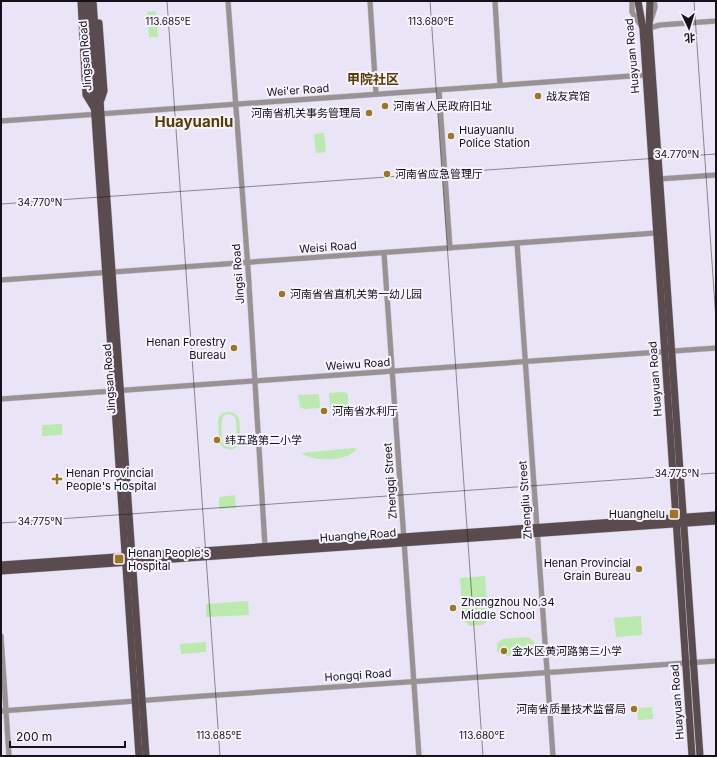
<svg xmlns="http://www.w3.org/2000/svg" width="717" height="757" font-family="Inter,'Noto Sans SC',sans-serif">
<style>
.green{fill:#bbe9ae;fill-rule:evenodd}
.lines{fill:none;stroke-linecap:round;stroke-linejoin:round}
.minor-casing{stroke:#c7c3d3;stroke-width:6}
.major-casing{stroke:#c7c3d3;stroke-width:8}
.minor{stroke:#9a9193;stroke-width:5}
.major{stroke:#5a4b4f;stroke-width:7}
.ticks{fill:none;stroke:#141218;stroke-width:1;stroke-opacity:0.45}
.poi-dot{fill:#9c7622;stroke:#f6f3fe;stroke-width:1.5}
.labels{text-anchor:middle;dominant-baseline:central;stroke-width:4;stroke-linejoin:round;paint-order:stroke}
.street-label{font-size:11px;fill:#141218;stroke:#f6f3fe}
.poi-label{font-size:11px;fill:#141218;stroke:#f6f3fe;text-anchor:start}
.quarter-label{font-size:13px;font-weight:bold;fill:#573d00;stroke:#f6f3fe}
.district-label{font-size:15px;font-weight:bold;fill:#573d00;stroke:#f6f3fe}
.ticks-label{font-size:10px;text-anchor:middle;fill:#141218;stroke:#f6f3fe;stroke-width:4;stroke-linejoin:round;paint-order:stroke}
</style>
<rect width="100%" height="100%" fill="#e9e5f7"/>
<g class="green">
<path d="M156 11 158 37H149L147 12Z"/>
<path d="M324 133 326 152 316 153 314 134Z"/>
<path d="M344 392 348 394V405L345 407 330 408 329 393Z"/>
<path d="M319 394 320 408 304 409 300 407 298 395Z"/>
<path d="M228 412 234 413 239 418 241 442 237 447 231 450 224 448 219 443 218 420 221 414ZM228 414 234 416 236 420 237 441C234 446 225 450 223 442 221 435 221 423 223 416Z"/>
<path d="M62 424V435L42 436V425Z"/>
<path d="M354 448 357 449C346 462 314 462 301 453Z"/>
<path d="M235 495 236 508 219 509V497Z"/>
<path d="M485 576 488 620 483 625 470 626 463 620 460 578Z"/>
<path d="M248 601 249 615 206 617V604Z"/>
<path d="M641 616 642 635 616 637 614 618Z"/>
<path d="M527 637C536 640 537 648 530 653 521 656 504 659 497 651V644L502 639Z"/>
<path d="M206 642V652L181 654 180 644Z"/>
<path d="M652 707 653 719 638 720 637 708Z"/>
</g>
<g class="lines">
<defs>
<g id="minor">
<path d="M228 1 248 268 265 546"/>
<path d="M370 1 376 94"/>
<path d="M495 1 500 85"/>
<path d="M632 1V12L642 27"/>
<path d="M651 20 655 7 654 1"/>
<path d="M649 28 660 25 716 21"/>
<path d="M439 90 450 248"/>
<path d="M1 121 645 75"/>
<path d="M659 179 716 175"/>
<path d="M517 243 553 756"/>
<path d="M384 253 419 756"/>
<path d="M1 280 656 233"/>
<path d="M1 399 716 348"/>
<path d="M1 636 9 756"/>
<path d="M1 711 203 696 716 661"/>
</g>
<g id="major">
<path d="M81 1 86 95 94 108"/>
<path d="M87 1 139 756"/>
<path d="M93 1 146 756"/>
<path d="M638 1 643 29 692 756"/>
<path d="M650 1 649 28 700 756"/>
<path d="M99 23 104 91 101 100"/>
<path d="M1 565 716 515"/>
<path d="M1 571 716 521"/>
</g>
</defs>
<use href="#minor" class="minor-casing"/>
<use href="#major" class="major-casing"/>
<use href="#minor" class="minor"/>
<use href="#major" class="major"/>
</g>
<path class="ticks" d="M167 1 220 756M430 1 483 756M694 1 716 320M1 204 716 154M1 523 716 473"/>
<g class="poi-dot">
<circle cx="538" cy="96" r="4"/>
<circle cx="385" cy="106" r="4"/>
<circle cx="369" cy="113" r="4"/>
<circle cx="451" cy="136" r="4"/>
<circle cx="387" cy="174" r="4"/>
<circle cx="282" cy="294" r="4"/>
<circle cx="234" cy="348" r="4"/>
<circle cx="324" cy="411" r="4"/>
<circle cx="217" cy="440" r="4"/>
<path d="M55 473h4v4h4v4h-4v4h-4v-4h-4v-4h4z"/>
<rect x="669" y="509" width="10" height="10" rx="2"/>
<rect x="114" y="554" width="10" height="10" rx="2"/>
<circle cx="639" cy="569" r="4"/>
<circle cx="453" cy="608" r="4"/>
<circle cx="504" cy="651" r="4"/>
<circle cx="634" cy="709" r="4"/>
</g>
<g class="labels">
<g class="street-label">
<text transform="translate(85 56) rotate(-94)">Jingsan Road</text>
<text transform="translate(632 56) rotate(-95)">Huayuan Road</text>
<text transform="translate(298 90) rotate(-4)">Wei'er Road</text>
<text transform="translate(328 247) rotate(-4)">Weisi Road</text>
<text transform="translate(238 274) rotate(-94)">Jingsi Road</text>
<text transform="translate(358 364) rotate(-4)">Weiwu Road</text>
<text transform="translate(109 379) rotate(-94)">Jingsan Road</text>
<text transform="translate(655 379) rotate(-94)">Huayuan Road</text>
<text transform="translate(390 481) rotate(-94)">Zhengqi Street</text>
<text transform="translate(525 500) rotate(-94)">Zhengliu Street</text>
<text transform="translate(358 535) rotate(-4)">Huanghe Road</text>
<text transform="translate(358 675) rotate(-4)">Hongqi Road</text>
<text transform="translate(677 702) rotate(-94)">Huayuan Road</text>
</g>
<g class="poi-label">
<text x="546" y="96">战友宾馆</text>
<text x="393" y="106">河南省人民政府旧址</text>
<text x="361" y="113" text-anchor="end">河南省机关事务管理局</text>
<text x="459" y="130">Huayuanlu<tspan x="459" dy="13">Police Station</tspan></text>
<text x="395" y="174">河南省应急管理厅</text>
<text x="290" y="294">河南省省直机关第一幼儿园</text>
<text x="226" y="342" text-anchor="end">Henan Forestry<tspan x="226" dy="13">Bureau</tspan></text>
<text x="332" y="411">河南省水利厅</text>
<text x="225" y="440">纬五路第二小学</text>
<text x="66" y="473">Henan Provincial<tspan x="66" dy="13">People's Hospital</tspan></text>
<text x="665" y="514" text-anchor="end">Huanghelu</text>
<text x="128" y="553">Henan People's<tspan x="128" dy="13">Hospital</tspan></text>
<text x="631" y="563" text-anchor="end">Henan Provincial<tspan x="631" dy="13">Grain Bureau</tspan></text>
<text x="461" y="602">Zhengzhou No.34<tspan x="461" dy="13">Middle School</tspan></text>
<text x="512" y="651">金水区黄河路第三小学</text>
<text x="626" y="709" text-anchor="end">河南省质量技术监督局</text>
</g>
<g class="quarter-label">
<text x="373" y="79">甲院社区</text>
</g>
<g class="district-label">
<text x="194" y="121">Huayuanlu</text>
</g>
</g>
<g class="ticks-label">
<text x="168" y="25">113.685°E</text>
<text x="431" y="25">113.680°E</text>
<text x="677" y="158">34.770°N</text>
<text x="40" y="206">34.770°N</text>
<text x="677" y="477">34.775°N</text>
<text x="40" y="525">34.775°N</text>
<text x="219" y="739">113.685°E</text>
<text x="482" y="739">113.680°E</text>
</g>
<rect width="717" height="757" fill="none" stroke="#141218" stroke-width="4"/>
<g transform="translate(689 28) rotate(176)" stroke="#f6f3fe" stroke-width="3" paint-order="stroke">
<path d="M0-3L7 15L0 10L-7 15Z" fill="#141218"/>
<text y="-6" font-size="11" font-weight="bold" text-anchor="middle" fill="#141218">北</text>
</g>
<path d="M10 741v6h115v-6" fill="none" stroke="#141218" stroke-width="2"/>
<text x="16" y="741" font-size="12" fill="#141218" stroke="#f6f3fe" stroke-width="3" paint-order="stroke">200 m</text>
</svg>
